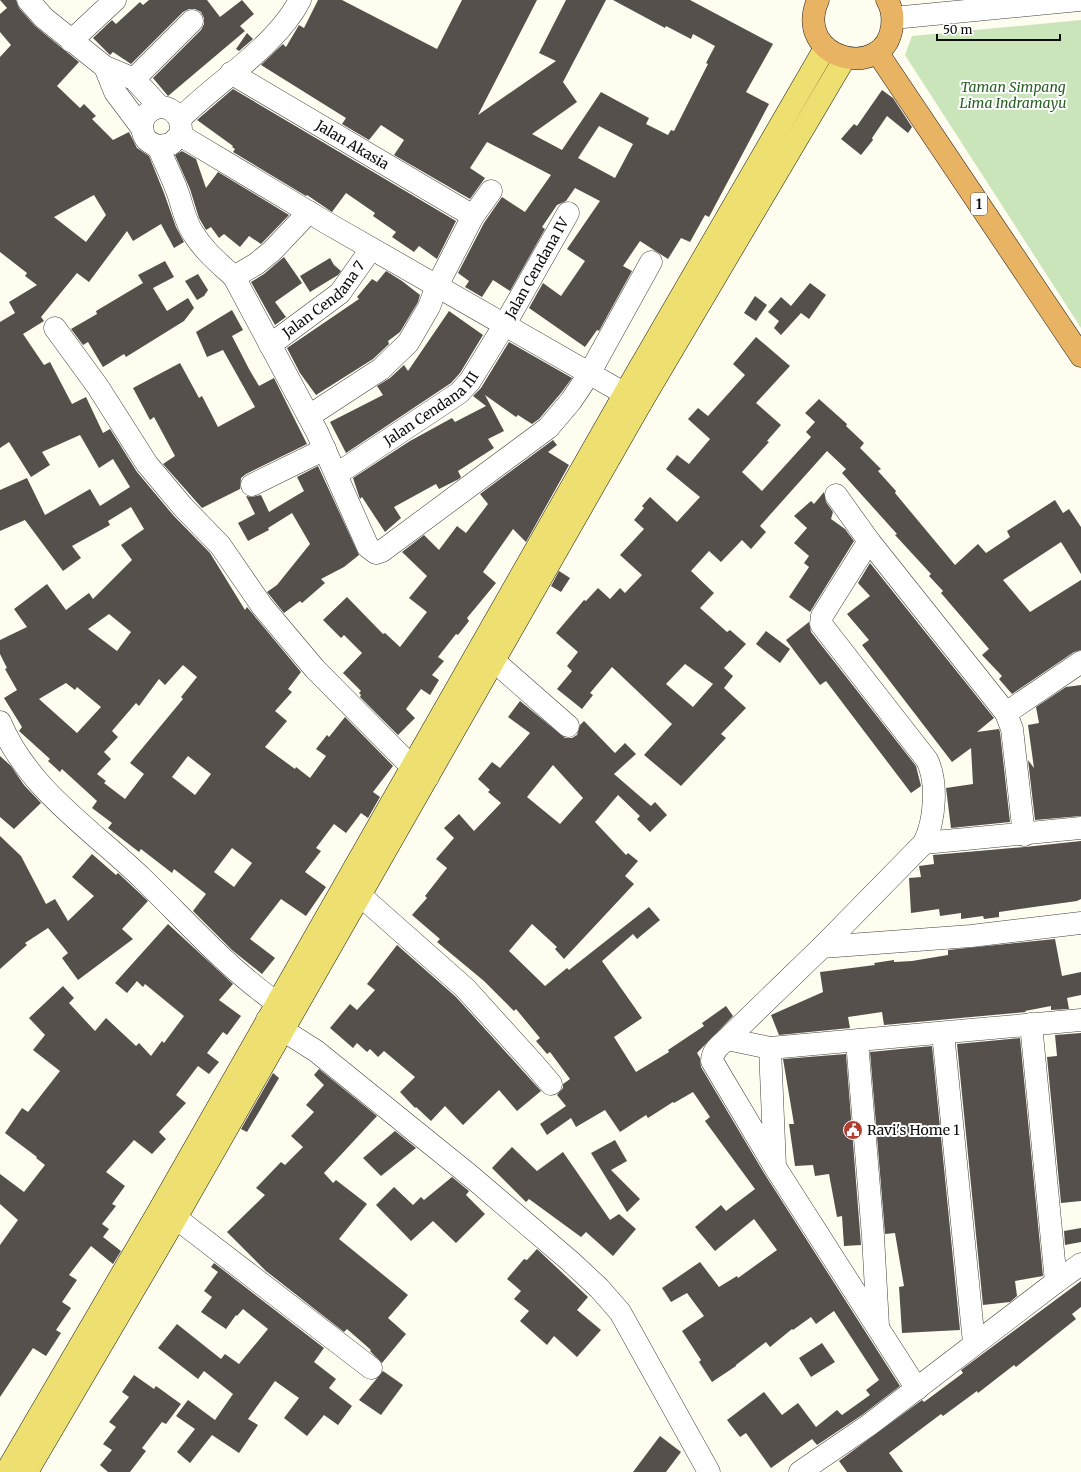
<svg xmlns="http://www.w3.org/2000/svg" width="1081" height="1472" font-family="Merriweather,serif">
<style>
.green{fill:#cbe5bb}
.building{fill:#55504b;fill-rule:evenodd}
.lines{fill:none;stroke-linecap:round;stroke-linejoin:round}
.minor-casing{stroke:#404040;stroke-width:23}
.major-casing{stroke:#1e1e1e;stroke-width:23}
.highway-casing{stroke:#1e1e1e;stroke-width:23}
.minor{stroke:#fff;stroke-width:22}
.major{stroke:#ede070;stroke-width:22}
.highway{stroke:#e8b363;stroke-width:22}
.labels{text-anchor:middle;dominant-baseline:central;stroke-width:4;stroke-linejoin:round;paint-order:stroke}
.shield{fill:#fff;stroke:#565656;stroke-width:1}
.shield-label{font-size:13px;font-weight:bold;fill:#0d0d0d}
.park-label{font-size:14px;font-style:italic;fill:#276023;stroke:#fff}
.street-label{font-size:14px;fill:#0d0d0d;stroke:#fff}
.poi-label{font-size:14px;fill:#0d0d0d;stroke:#fff;text-anchor:start}
</style>
<rect width="100%" height="100%" fill="#fefdef"/>
<path class="green" d="M1081 20V328L905 55 912 36Z"/>
<g class="building">
<path d="M0 0H16L19 8 35 26 79 62 57 86 80 108 84 104 96 116 92 119 113 140 129 132 137 148 149 156 164 193 176 227 184 242 174 248 161 224 133 241 127 231 89 282 77 273 41 317 44 321 23 334 44 365 50 362 72 404 86 397 103 433 110 429 137 472 173 515 210 553 245 610 247 607 301 672 288 689 292 692 275 711 287 721 265 747 295 769 296 767 310 778 326 756 316 749 327 735 329 737 345 717 393 766 373 792 380 797 368 818 361 813 346 833 334 824 316 848 321 851 305 872 326 887 306 916 281 899 250 939 275 958 262 974 232 950 193 911 206 894 174 869 172 873 141 849 139 852 108 828 112 823 92 808 97 801 62 769 60 772 48 761 50 759 19 731 22 727 4 698 17 690 5 669 7 668 0 654V640L27 627 14 609 47 584 66 610 89 593 93 599 132 560 121 545 144 529 131 507 108 521 110 525 72 546 81 558 63 571 25 520 0 531V490L27 478 45 515 90 489 100 506 130 487 113 459 99 468 80 435 42 452 50 465 31 477 9 442 0 448V322L15 313 9 302 37 285 25 276 27 273 0 252V57L11 45 0 32V14L7 8ZM94 195 106 215 86 242 54 217ZM109 614 131 632 117 651 88 629ZM183 665 197 677 181 697 183 699 130 763 144 774 125 799 104 783 106 781 97 774 111 759 104 752 118 737 112 731 136 703 139 706 159 679 165 685ZM66 683 75 690 77 687 101 707 77 733 39 699ZM188 756 211 774 195 795 172 777ZM232 848 252 863 234 887 214 872Z"/>
<path d="M149 0H207L220 17 242 0 254 14 240 26 245 31 168 96 153 78 201 30 204 24V18L201 12 195 9H189L183 12 131 64 113 52 110 55 93 38 112 20 116 24 140 2 143 5Z"/>
<path d="M318 0H342L437 49 462 0H537L478 115 556 61 539 53 566 0H606L563 82 577 102 532 134 562 150 601 92 649 118 646 124 668 135 671 130 674 131 708 64 706 63 715 46 693 34 691 39 666 26 665 28 613 0H690L773 44 746 92 769 104 709 217 705 215 690 242 681 238 668 259 640 241 623 266 632 271 599 331 597 330 585 347 529 308 543 283 561 296 585 261 567 249 600 201 575 188 566 201 557 205 542 227 545 229 510 291 493 280 482 297 465 287 469 281 458 273 484 223 502 197 525 212 551 175 487 142 470 168 485 178 470 199 394 155 404 140 381 125 369 140 342 124 346 118 261 65 283 44 286 47 299 25 304 28ZM599 126 633 144 615 178 578 158Z"/>
<path d="M247 33 253 39 239 51 236 49Z"/>
<path d="M233 89 456 221 437 259 419 246 414 252 392 237 396 232 373 216 375 213 346 193 332 212 307 195 306 196 233 152 235 149 232 147 233 146 197 120Z"/>
<path d="M882 90 893 98 912 127 908 133 887 116 872 138 873 140 861 155 841 139 854 124 857 126Z"/>
<path d="M182 151 196 159 206 188 218 172 289 215 261 244 249 236 240 247 224 234 219 238 211 227 206 230 199 218 190 189 175 155Z"/>
<path d="M284 257 302 283 275 302 286 317 275 325 251 282 264 274Z"/>
<path d="M330 258 334 265 341 271 338 275 310 292 300 276Z"/>
<path d="M165 261 174 277 153 288 167 311 188 298 194 308 184 321 126 357 124 354 103 367 88 342 83 345 71 329 97 314 96 311 143 283 138 275Z"/>
<path d="M386 271 402 281 420 295 418 302 400 332 388 341 389 344 373 359 316 395 300 373 287 348 359 299 357 297 372 279 377 282Z"/>
<path d="M198 274 208 290 204 296 197 300 185 281Z"/>
<path d="M810 283 826 295 809 319 801 313 781 335 774 328 779 321 768 312 781 297 791 306Z"/>
<path d="M755 296 767 305 756 321 744 313Z"/>
<path d="M232 310 243 330 232 336 249 369 259 386 274 378 307 444 246 474 241 478 240 489 202 508 163 464 175 456 154 417 150 420 133 388 180 363 199 398 202 396 218 427 255 407 223 350 207 357 196 332Z"/>
<path d="M449 311 483 335 460 373 451 383 346 453 330 422 383 395 377 386 390 378 404 365 408 371Z"/>
<path d="M756 337 790 366 756 403 781 425 767 441 769 442 742 472 762 491 811 437 806 432 815 422 805 413 819 399 847 424 846 426 864 443 860 448 881 469 878 471 896 491 895 493 955 565 978 544 986 553 1010 537 1007 531 1055 500 1063 513 1069 509 1081 527V574L1061 542 1003 580 1030 612 1081 580V650L1074 652 1012 694 999 679 1002 676 982 655 989 649 941 593 943 591 929 576 931 574 895 535 897 534 842 473 846 469 827 451 760 526 766 532 751 549 742 540 721 562 709 551 691 571 714 593 700 608 727 632 730 630 746 644 724 668 733 676 724 688 746 708 721 734 726 738 681 786 644 755 672 724 612 667 590 693 593 695 582 709 557 689 572 671 567 666 578 652 556 633 584 600 586 601 598 588 610 599 620 588 625 593 642 575 620 555 644 529 634 520 644 508 642 506 650 497 677 522 700 497 666 469 677 455 689 464 710 439 688 419 698 408 708 416 745 375 733 364ZM685 664 713 684 693 707 666 684Z"/>
<path d="M509 342 572 378 561 393 539 419 532 424 518 415 516 417 485 395 504 431 488 439 494 448 458 471 461 477 459 479 439 489 436 484 394 507 401 518 385 532 362 497 360 499 353 478 410 441 452 418 455 422 486 406 473 396 481 388Z"/>
<path d="M553 440 557 445 548 452 569 465 526 542 513 529 483 572 496 583 467 618 469 621 458 635 456 634 438 657 444 661 432 675 439 680 430 695 421 689 406 709 415 718 398 735 360 697 361 695 359 693 361 691 343 673 362 653 344 635 341 638 323 620 347 597 383 634 385 633 400 647 427 612 409 598 427 576 402 552 424 535 439 550 457 526 466 533 488 504 480 494Z"/>
<path d="M318 466 359 555 344 567 321 579 325 583 302 603 300 601 284 613 267 592 277 585 310 544 292 513 268 528 269 530 248 541 238 523 255 514 246 496 252 497 261 495 269 512 304 491 297 477Z"/>
<path d="M824 492 826 502 833 512 831 519 845 529 854 541 810 612 789 597 809 567 804 563 809 556 794 543 807 528 794 516 811 501 814 504Z"/>
<path d="M870 563 994 718 977 732 999 729 1000 732 1010 822 951 828 946 788 973 784 971 748 952 762 862 645 869 640 847 614 870 596 858 583Z"/>
<path d="M559 571 570 578 561 592 551 586Z"/>
<path d="M809 622 811 632 916 766 921 786 911 793 826 681 820 685 786 640Z"/>
<path d="M766 631 790 649 780 663 756 644Z"/>
<path d="M1081 685V816L1035 820 1028 760 1034 768 1028 725 1039 723 1036 707 1066 687Z"/>
<path d="M520 701 565 738H572L577 735 580 725 584 721 615 753 625 743 636 754 614 774 651 806 655 802 667 815 650 832 637 819 640 816 618 795 595 822 626 855 628 853 638 861 625 876 634 884 564 959 555 949 557 947 532 924 509 951 545 986 567 968 569 970 649 907 660 920 637 939 633 934 602 961 642 1018 614 1037 636 1072 669 1052 668 1050 704 1026 702 1023 726 1006 733 1016 697 1053 700 1058 701 1067 764 1173 900 1386 862 1415 817 1445 812 1439 771 1468 746 1433 740 1437 727 1420 764 1392 782 1415 798 1403 816 1427 837 1410 842 1415 870 1395 866 1390 879 1380 834 1311 816 1324 811 1317 793 1330 792 1329 770 1347 766 1342 736 1365V1366L712 1382 699 1362 701 1360 682 1331 704 1316 687 1293 671 1302 662 1288 700 1262 719 1287 737 1276 738 1278 777 1250 754 1219 715 1251 695 1227 721 1205 726 1211 755 1189 705 1121 710 1117 693 1092 674 1103 673 1102 648 1118 646 1115 620 1132 605 1110 576 1127 571 1118 547 1135 540 1124 566 1106 557 1095 563 1088V1084L570 1079 550 1052 547 1054 536 1041 540 1038 516 1009 514 1011 484 981 437 942 440 939 412 915 427 898 425 896 447 868 436 859 454 838 444 828 459 814 474 831 501 803 488 792 490 790 478 779 492 762 500 768 530 733 508 717ZM553 765 583 798 560 824 527 797Z"/>
<path d="M0 756 11 766 24 785 41 803 14 829 0 817Z"/>
<path d="M0 836 21 856 46 904 55 899 68 921 94 896 72 877 92 854 116 875 118 873 148 901 122 929 133 939 78 980 62 958 68 953 48 928 25 943 27 945 0 969Z"/>
<path d="M1081 841V899L1077 901 999 912V917L984 919 983 916 961 919V913L940 916 939 909 911 913 909 878 921 877 919 866 934 864 933 855 1025 847Z"/>
<path d="M168 924 233 984 219 1000 241 1016 227 1035 223 1032 207 1053 219 1062 209 1074 198 1066 176 1095 186 1103 159 1132 166 1139 152 1154 134 1140 106 1172 125 1186 112 1204 116 1206 102 1224 109 1229 103 1237 121 1251 113 1264 91 1246 69 1275 77 1280 62 1302 71 1308 56 1330 61 1333 46 1356 33 1348 0 1397V1245L18 1220 0 1204V1174L24 1192 45 1165 36 1158 37 1157 5 1133 22 1108 28 1112 60 1071 33 1050 45 1035 29 1018 63 986 74 998 69 1003 95 1031 106 1018 136 1046 139 1043 151 1056 162 1041 164 1043 184 1016 145 984 143 987 137 981 127 993 115 983Z"/>
<path d="M1055 939 1062 976 1081 972V995L1067 998 1069 1009 1051 1010V1006L1025 1011 1026 1012 884 1025 882 1012 848 1017 850 1028 779 1035 771 1015 823 992 820 972 875 965 874 963 894 960V962L912 961 948 955V950Z"/>
<path d="M397 945 456 997 541 1091 517 1111 499 1090 463 1125 445 1106 431 1121 416 1107 415 1108 400 1092 415 1077 384 1051 378 1057 370 1049 367 1052 357 1043 353 1048 330 1028 350 1004 357 1010 375 990 367 984Z"/>
<path d="M1081 1033V1201L1061 1203 1047 1057 1057 1056 1055 1035Z"/>
<path d="M1020 1038 1043 1276 1015 1281 1017 1296 1010 1302 983 1305 957 1044Z"/>
<path d="M932 1046 960 1330 902 1333 899 1287 904 1286 895 1233 885 1234 870 1052Z"/>
<path d="M846 1054 861 1245 844 1246 842 1216 837 1217 829 1174 815 1176 813 1165 795 1166 789 1124H794L783 1059Z"/>
<path d="M319 1069 377 1116 324 1173 333 1183 336 1180 367 1204 339 1239 408 1295 388 1318 406 1334 382 1363 370 1351 371 1350 347 1329 344 1332 266 1271 227 1232 265 1195 256 1188 281 1162 285 1165 303 1147 291 1136 314 1112 306 1105 324 1085 314 1075Z"/>
<path d="M273 1073 279 1078 247 1132 241 1129Z"/>
<path d="M395 1131 416 1148 381 1176 363 1158Z"/>
<path d="M615 1140 627 1161 611 1170 640 1199 627 1212 591 1153Z"/>
<path d="M512 1147 537 1171 563 1152 610 1220 619 1214 636 1229 613 1256 586 1232 581 1237 529 1199 526 1202 492 1168Z"/>
<path d="M452 1177 469 1191 466 1195 485 1214 456 1243 433 1221 411 1241 376 1205 394 1187 413 1205 421 1197 424 1200Z"/>
<path d="M1081 1228V1242L1065 1245 1064 1231Z"/>
<path d="M537 1249 588 1297 577 1310 601 1330 577 1357 554 1336 547 1345 520 1321 529 1311 514 1299 521 1291 507 1279 524 1259 527 1260Z"/>
<path d="M214 1263 324 1348 314 1362 336 1379 329 1388 352 1406 338 1425 324 1415 307 1436 284 1418 299 1398 275 1381 248 1419 258 1425 239 1453 212 1435 190 1463 177 1452 195 1429 176 1416 188 1400 215 1420 233 1394 204 1371 198 1379 158 1348 177 1324 221 1359 225 1354 239 1364 268 1329 243 1309 237 1316 236 1315 226 1329 201 1312 212 1297 204 1291 218 1272 211 1267Z"/>
<path d="M1081 1281V1307L1072 1314 1076 1319 1016 1367 1014 1365 978 1393 977 1391 943 1416 941 1414 889 1453 903 1472H847L839 1461 922 1400 924 1402 963 1373 961 1370Z"/>
<path d="M822 1343 835 1362 811 1377 799 1358Z"/>
<path d="M383 1371 403 1385 381 1415 359 1400Z"/>
<path d="M134 1375 154 1389 156 1386 181 1404 166 1424 162 1422 142 1448 146 1451 130 1472H108L100 1465 112 1450 103 1444 116 1427 109 1422 129 1397 122 1392Z"/>
<path d="M660 1436 681 1452 666 1472H633Z"/>
</g>
<g class="lines">
<defs>
<g id="minor">
<path d="M28 0 44 18 105 67 134 79 160 107"/>
<path d="M893 18 1079 0"/>
<path d="M71 41 115 0"/>
<path d="M105 67 115 92 142 128"/>
<path id="s1" d="M231 73 473 216"/>
<path d="M134 79 192 21"/>
<path d="M180 119C217 81 275 48 300 0"/>
<path d="M180 135 327 223 641 403"/>
<path d="M158 146 171 144 180 135C186 113 161 97 146 115 141 121 141 134 147 140 152 145 157 144 160 151 165 163 171 175 176 188 182 202 184 220 193 233 204 251 219 263 234 277L256 264 272 251 309 212"/>
<path d="M234 277 317 432 368 547 376 553 382 551 548 428 571 401 589 374 651 262"/>
<path d="M55 328 98 387 147 464 183 507 220 545 262 606 315 669 412 767 428 777"/>
<path id="s2" d="M270 345 340 293 371 249"/>
<path d="M309 416 381 369 408 343 429 307 437 286 473 216 491 191"/>
<path id="s3" d="M337 474 459 393 470 381 505 324 568 213"/>
<path d="M252 485 325 449"/>
<path d="M869 541 1006 713 1012 729 1024 835"/>
<path d="M494 661 568 726"/>
<path d="M1006 713 1081 662"/>
<path d="M0 722C28 789 91 829 142 878 186 921 226 967 277 1003"/>
<path d="M924 843 1081 828"/>
<path d="M361 896 465 988 533 1063 551 1084"/>
<path d="M822 947 924 843C935 821 938 782 927 760L821 624 822 616 869 541 836 495"/>
<path d="M267 1020 316 1051 473 1178 570 1261 599 1288 620 1312 709 1472"/>
<path d="M943 1033 974 1343"/>
<path d="M727 1039 822 947 971 936 1081 923"/>
<path d="M857 1041 873 1236 878 1326"/>
<path d="M770 1048 1081 1020"/>
<path d="M775 1167 770 1048 727 1039C720 1045 712 1051 712 1061L775 1167 917 1389"/>
<path d="M176 1218 371 1368"/>
<path d="M1056 1282 1081 1264"/>
<path d="M800 1472 869 1425 1056 1282 1031 1024"/>
</g>
<g id="major">
<path d="M6 1472 158 1212 625 393 825 48"/>
<path d="M27 1472 176 1218 641 403 845 58"/>
</g>
<g id="highway">
<path d="M818 0C792 60 886 82 892 26 893 17 892 8 887 0"/>
<path d="M877 52 1081 356"/>
</g>
</defs>
<use href="#minor" class="minor-casing"/>
<use href="#major" class="major-casing"/>
<use href="#highway" class="highway-casing"/>
<use href="#minor" class="minor"/>
<use href="#major" class="major"/>
<use href="#highway" class="highway"/>
</g>
<defs>
<symbol id="civic-disc" viewBox="-11 -11 22 22"><circle r="9.5" fill="#b23e31" stroke="#fff"/><path d="M-.6-6.5H3V-4.5H.6V-3L4-1V1h2V6H-6V1h2V-1L-.6-3ZM-1.2 2.5V6h2.4V2.5Z" fill="#fff"/></symbol>
</defs>
<g fill-rule="evenodd">
<use href="#civic-disc" x="842" y="1119" width="22" height="22"/>
</g>
<g class="labels">
<rect class="shield" x="971" y="193" width="16" height="22" rx="3"/>
<g class="shield-label">
<text x="979" y="204">1</text>
</g>
<g class="park-label">
<text x="1013" y="87">Taman Simpang<tspan x="1013" dy="16">Lima Indramayu</tspan></text>
</g>
<g class="street-label">
<text stroke="none"><textPath href="#s1" startOffset="141">Jalan Akasia</textPath></text>
<text stroke="none"><textPath href="#s3" startOffset="294">Jalan Cendana IV</textPath></text>
<text stroke="none"><textPath href="#s2" startOffset="71">Jalan Cendana 7</textPath></text>
<text stroke="none"><textPath href="#s3" startOffset="115">Jalan Cendana III</textPath></text>
</g>
<g class="poi-label">
<text x="867" y="1130">Ravi's Home 1</text>
</g>
</g>
<path d="M937 34v6h123v-6" fill="none" stroke="#0d0d0d" stroke-width="2"/>
<text x="943" y="34" font-size="12" fill="#0d0d0d" stroke="#ffffff" stroke-width="3" paint-order="stroke">50 m</text>
</svg>
